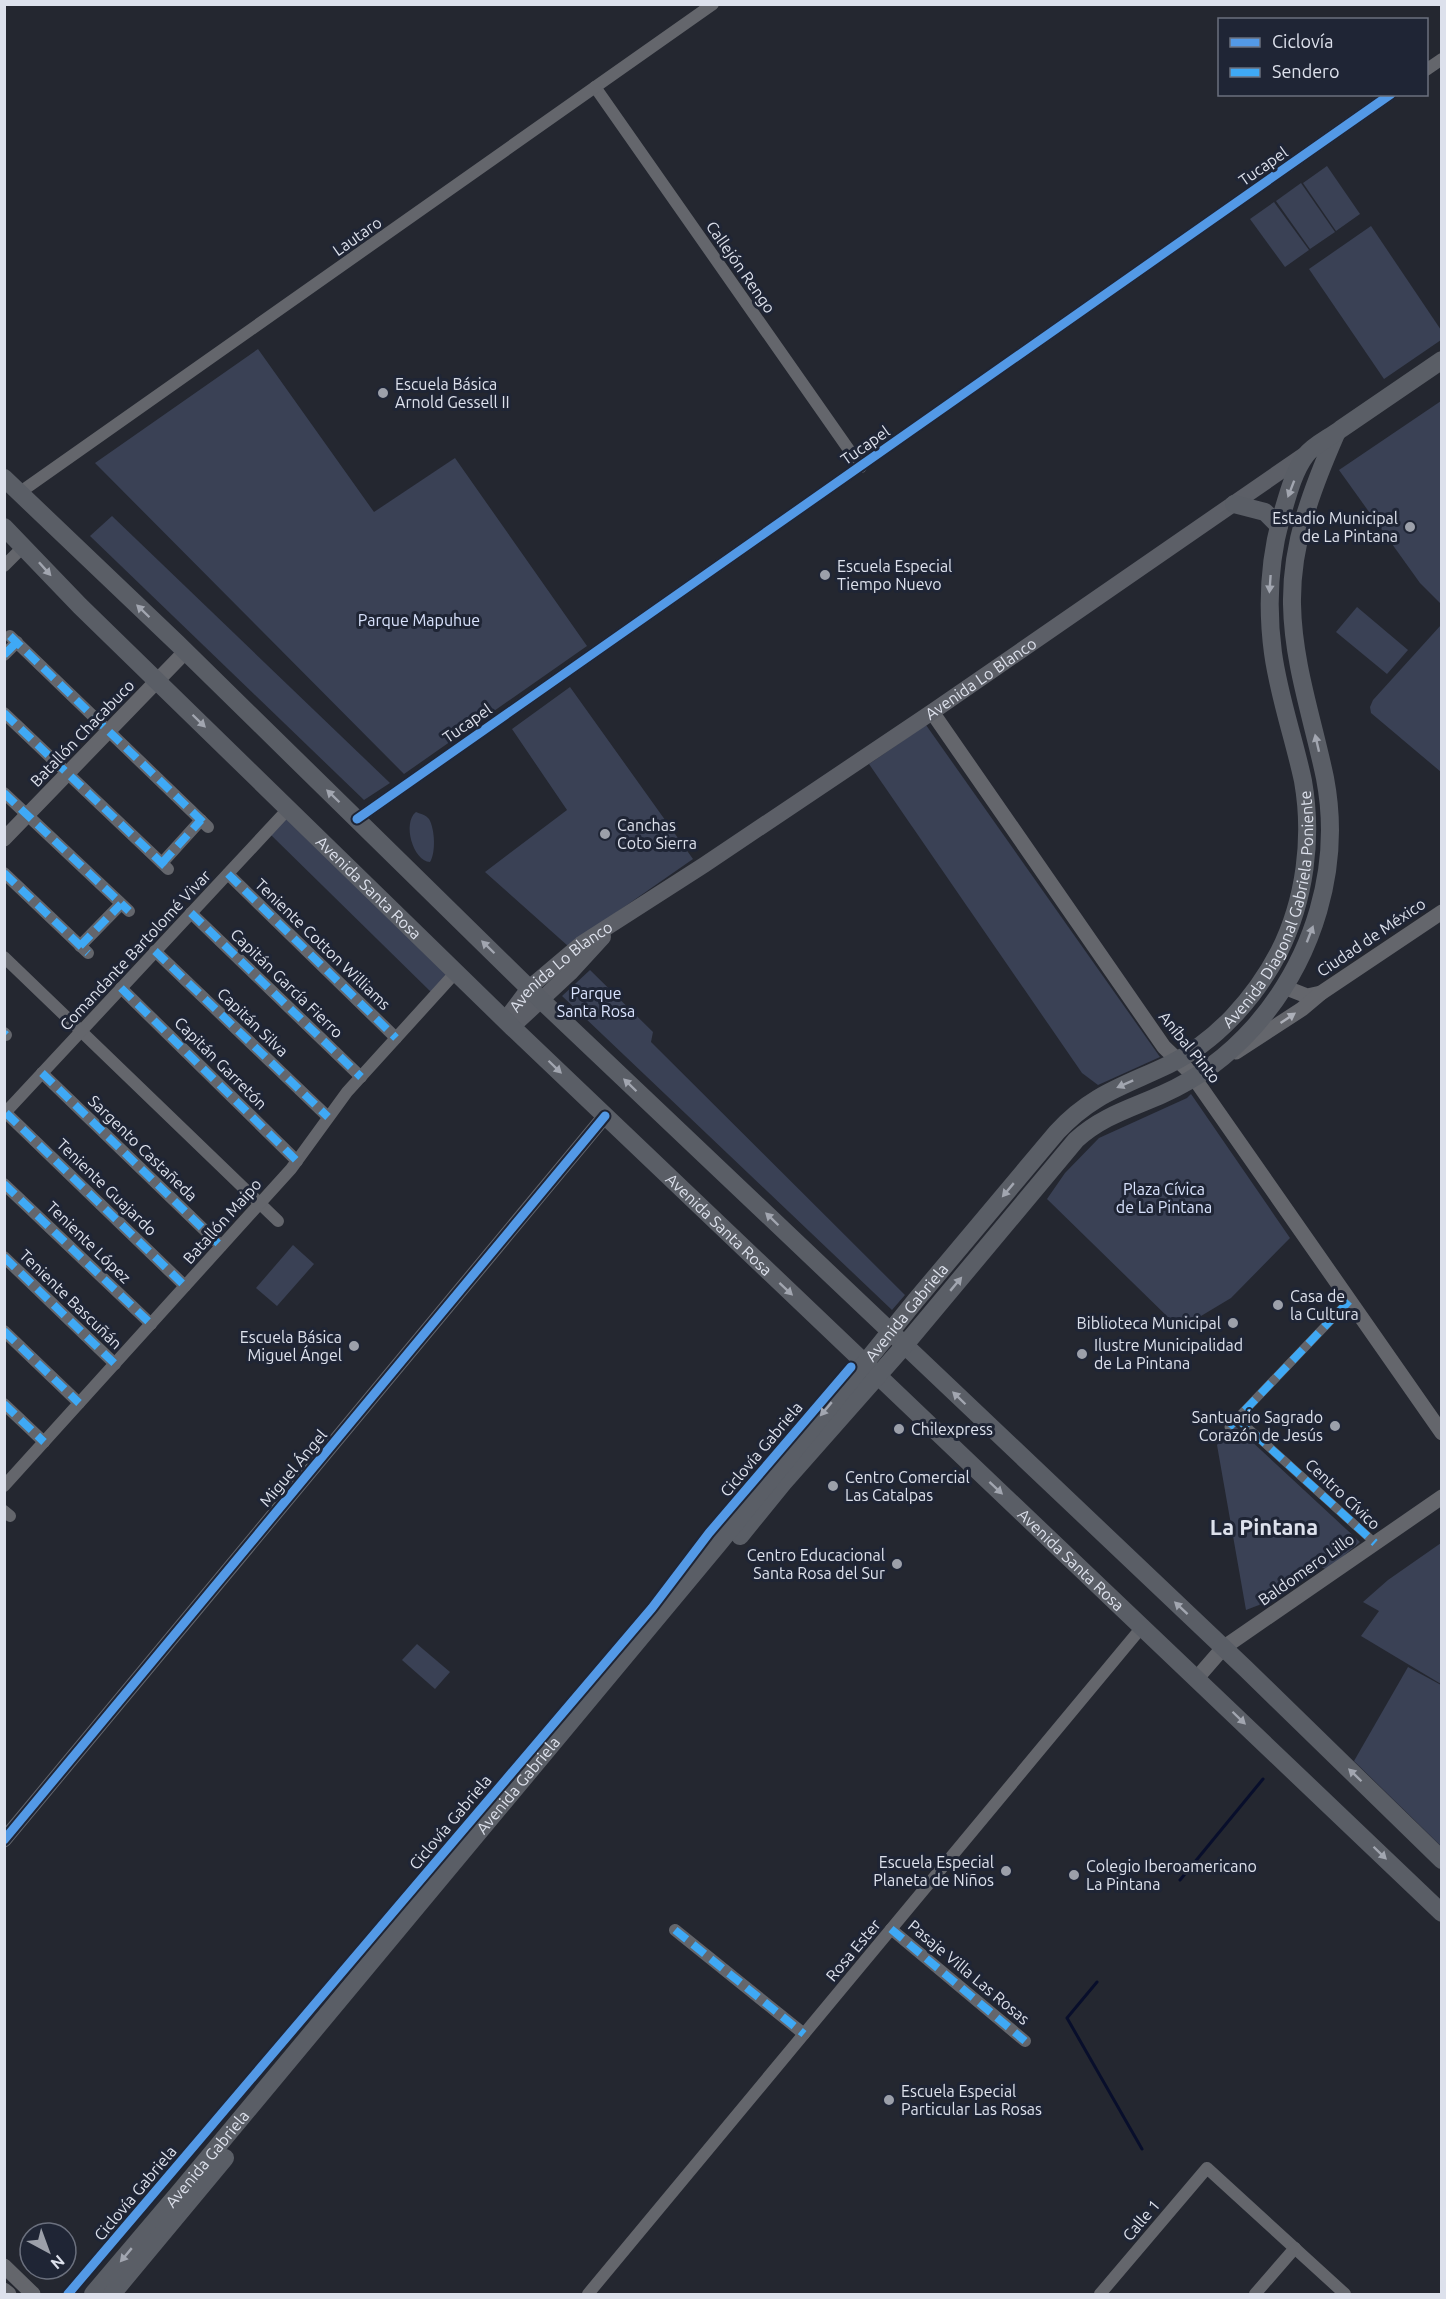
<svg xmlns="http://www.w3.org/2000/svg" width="1446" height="2299" font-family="Ubuntu,sans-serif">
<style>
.green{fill:#3a4155}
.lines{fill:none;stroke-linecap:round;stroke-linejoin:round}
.stream{stroke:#080e2b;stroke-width:3}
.pedestrian{stroke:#64666c;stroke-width:9}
.minor{stroke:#64666c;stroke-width:12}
.tertiary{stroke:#64666c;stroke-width:15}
.secondary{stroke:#5c5f67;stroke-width:16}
.primary{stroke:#5a5e66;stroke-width:18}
.quiet{stroke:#3fa9f5;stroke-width:8;stroke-dasharray:15 8;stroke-linecap:butt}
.cycleway-casing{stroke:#1f2535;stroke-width:13}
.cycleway{stroke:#5399e6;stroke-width:9}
.oneway{fill:#a2a6b0}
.oneway2{fill:#adb0b9}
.poi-dot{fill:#9ca0aa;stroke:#1f2535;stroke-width:2}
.labels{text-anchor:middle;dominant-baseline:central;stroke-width:6;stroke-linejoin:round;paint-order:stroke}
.street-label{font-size:16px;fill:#dde1ec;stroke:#1f2535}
.poi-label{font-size:16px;fill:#dde1ec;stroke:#1f2535;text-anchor:start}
.park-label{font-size:16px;fill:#d9e3fd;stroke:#1f2535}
.district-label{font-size:22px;font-weight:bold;fill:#dde1ec;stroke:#1f2535}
</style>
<rect width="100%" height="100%" fill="#242730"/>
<g class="green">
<path d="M1327 166 1360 214 1336 231 1303 183Z"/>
<path d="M1301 183 1335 232 1310 249 1276 201Z"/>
<path d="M1274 202 1309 250 1285 267 1250 219Z"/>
<path d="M1371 226 1441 330V340L1384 379 1309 269Z"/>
<path d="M258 349 374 512 455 458 587 646 404 774 95 463Z"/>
<path d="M1441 401V604L1420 583 1339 470Z"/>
<path d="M112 516 390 783 364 800 90 536Z"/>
<path d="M1357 607 1408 650 1387 674 1336 632Z"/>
<path d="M1441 625V772L1371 713 1370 707 1373 700Z"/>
<path d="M570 687 693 859 568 946 485 872 567 810 512 729Z"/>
<path d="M926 725 1160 1057 1098 1085 1082 1073 869 764Z"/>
<path d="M416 812C421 814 426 815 429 819 435 829 436 853 430 862 413 861 402 823 416 812Z"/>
<path d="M287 817 448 974 431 992 271 835Z"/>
<path d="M590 970 653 1032 651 1042 905 1295 892 1310 562 996Z"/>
<path d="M1191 1094 1290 1238 1231 1298 1176 1331 1173 1322 1047 1199 1065 1173 1099 1138 1187 1098Z"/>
<path d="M293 1245 314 1264 277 1306 256 1288Z"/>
<path d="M1234 1425 1360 1542 1327 1570 1316 1564 1259 1605 1246 1610 1217 1445Z"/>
<path d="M1441 1543V1684L1361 1636 1379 1611 1363 1602 1388 1580Z"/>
<path d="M417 1644 450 1672 435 1689 402 1660Z"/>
<path d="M1408 1667 1441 1685V1846L1354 1761Z"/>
</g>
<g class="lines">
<g class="stream">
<path d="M1180 1880 1263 1779"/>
<path d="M1097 1982 1067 2018 1142 2149"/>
</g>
<g class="pedestrian">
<path d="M1237 1418 1375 1543"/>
<path d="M1229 1427 1349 1301"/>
</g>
<g class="minor">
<path d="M1426 70 1442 59"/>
<path d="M595 87 861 467"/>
<path d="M19 493 713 4"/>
<path d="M4 566 24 546"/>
<path d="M10 636 208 827"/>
<path d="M4 655 17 642"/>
<path d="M4 713 168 869"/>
<path d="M4 793 129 911"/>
<path d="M357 819 1391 94"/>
<path d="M162 863 201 820"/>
<path d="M4 873 88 953"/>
<path d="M228 874 396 1038"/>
<path d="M191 913 361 1077"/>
<path d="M80 946 121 904"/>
<path d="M155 951 328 1117"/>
<path d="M4 957 278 1221"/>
<path d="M121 988 297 1161"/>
<path d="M4 1033 6 1035"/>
<path d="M42 1073 221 1246"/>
<path d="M6 1113 185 1286"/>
<path d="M4 1114 289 808"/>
<path d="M4 1184 151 1324"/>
<path d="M4 1257 115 1364"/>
<path d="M4 1331 79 1403"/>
<path d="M4 1404 44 1442"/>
<path d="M4 1486 291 1169 347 1092 456 972"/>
<path d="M4 1511 10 1516"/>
<path d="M891 1929 1025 2041"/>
<path d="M675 1930 804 2034"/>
<path d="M588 2294 1142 1627"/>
<path d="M1100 2294 1207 2168 1345 2294"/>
<path d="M1255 2294 1295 2248"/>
</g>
<g class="tertiary">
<path d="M932 712 1164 1047 1190 1072 1442 1433"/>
<path d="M4 839 185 652"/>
<path d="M1284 987 1307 996 1321 993"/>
<path d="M1236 1052 1302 1009 1321 993 1442 912"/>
<path d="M1197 1678 1223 1648 1442 1497"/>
<path d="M4 1840 605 1116"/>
<path d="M4 2266 33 2294"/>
<path d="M4 2290 9 2294"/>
</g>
<g class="secondary">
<path id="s1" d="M505 1020 529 988 581 944 704 865 932 712 1307 453"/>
<path d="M512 1027 570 973 603 937"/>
</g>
<g class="primary">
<path d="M4 478 177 643 541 1000 1246 1669 1442 1860"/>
<path d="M1234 504 1265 512 1279 526"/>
<path id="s2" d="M4 527 80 606 512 1027 1442 1913"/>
<path d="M740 1536 783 1483 904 1346 1076 1140C1102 1116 1132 1108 1163 1094 1199 1078 1229 1055 1254 1027 1314 959 1342 867 1325 778 1313 720 1293 664 1292 604 1291 543 1312 489 1336 434"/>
<path id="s3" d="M93 2294 182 2189 720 1542 916 1300 1057 1132C1092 1094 1124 1086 1168 1065 1216 1042 1255 998 1279 952 1305 900 1313 838 1303 781 1294 738 1279 697 1273 653 1267 608 1269 562 1281 518 1287 498 1293 472 1306 455 1313 445 1331 437 1341 429 1375 406 1408 383 1442 360"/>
<path d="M112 2294 225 2158"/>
</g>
<g class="quiet">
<path d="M10 636 208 827"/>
<path d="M4 655 17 642"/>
<path d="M4 713 168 869"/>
<path d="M4 793 129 911"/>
<path d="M162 863 201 820"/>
<path d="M4 873 88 953"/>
<path d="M228 874 396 1038"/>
<path d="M191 913 361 1077"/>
<path d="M80 946 121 904"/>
<path d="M155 951 328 1117"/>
<path d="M121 988 297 1161"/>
<path d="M4 1033 6 1035"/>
<path d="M42 1073 221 1246"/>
<path d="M6 1113 185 1286"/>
<path d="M4 1184 151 1324"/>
<path d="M4 1257 115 1364"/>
<path d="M4 1331 79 1403"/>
<path d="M4 1404 44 1442"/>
<path d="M1237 1418 1375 1543"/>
<path d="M1229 1427 1349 1301"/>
<path d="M891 1929 1025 2041"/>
<path d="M675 1930 804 2034"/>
</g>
<defs>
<g id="cycleway">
<path d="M357 819 1391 94"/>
<path d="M4 1840 605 1116"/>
<path d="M68 2294 652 1608 709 1533 851 1367"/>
</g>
</defs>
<use href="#cycleway" class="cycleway-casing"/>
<use href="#cycleway" class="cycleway"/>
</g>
<defs><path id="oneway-solid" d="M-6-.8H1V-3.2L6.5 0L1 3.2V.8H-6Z" transform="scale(1.5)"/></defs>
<g class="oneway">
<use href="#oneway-solid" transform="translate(1291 489) rotate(111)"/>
<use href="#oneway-solid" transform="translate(45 569) rotate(48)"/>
<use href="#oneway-solid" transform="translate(1270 584) rotate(94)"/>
<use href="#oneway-solid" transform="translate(143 611) rotate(-136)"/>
<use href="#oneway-solid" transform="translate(199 721) rotate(44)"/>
<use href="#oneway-solid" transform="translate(1317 743) rotate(-103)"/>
<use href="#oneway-solid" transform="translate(333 796) rotate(-136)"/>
<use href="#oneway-solid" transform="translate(1310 934) rotate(-69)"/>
<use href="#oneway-solid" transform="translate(488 947) rotate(-136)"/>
<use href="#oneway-solid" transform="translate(555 1067) rotate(44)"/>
<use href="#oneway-solid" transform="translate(1125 1084) rotate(156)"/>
<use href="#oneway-solid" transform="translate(630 1085) rotate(-136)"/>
<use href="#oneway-solid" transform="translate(1008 1190) rotate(130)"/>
<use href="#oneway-solid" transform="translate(772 1219) rotate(-136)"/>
<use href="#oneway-solid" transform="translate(956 1284) rotate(-50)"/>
<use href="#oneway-solid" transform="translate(786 1289) rotate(43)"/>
<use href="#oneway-solid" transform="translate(959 1398) rotate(-136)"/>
<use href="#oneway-solid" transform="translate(826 1409) rotate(130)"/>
<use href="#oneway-solid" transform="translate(996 1488) rotate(43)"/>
<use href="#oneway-solid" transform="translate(1181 1608) rotate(-137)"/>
<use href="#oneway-solid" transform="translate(1239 1718) rotate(44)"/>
<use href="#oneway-solid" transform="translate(1355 1775) rotate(-136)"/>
<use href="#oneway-solid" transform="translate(1380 1853) rotate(44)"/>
<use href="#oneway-solid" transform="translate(126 2255) rotate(130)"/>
</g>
<use class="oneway2" href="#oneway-solid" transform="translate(1288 1018) rotate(-34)"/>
<g class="poi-dot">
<circle cx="383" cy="393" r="6"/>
<circle cx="1410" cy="527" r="6"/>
<circle cx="825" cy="575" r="6"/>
<circle cx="605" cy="834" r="6"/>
<circle cx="1278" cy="1305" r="6"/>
<circle cx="1233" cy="1323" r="6"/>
<circle cx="354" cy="1346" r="6"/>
<circle cx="1082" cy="1354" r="6"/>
<circle cx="1335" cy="1426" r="6"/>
<circle cx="899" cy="1429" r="6"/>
<circle cx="833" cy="1486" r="6"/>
<circle cx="897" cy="1564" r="6"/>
<circle cx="1006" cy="1871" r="6"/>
<circle cx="1074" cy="1875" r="6"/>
<circle cx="889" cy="2100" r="6"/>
</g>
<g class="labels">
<g class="street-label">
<text transform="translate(1263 166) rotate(-35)">Tucapel</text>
<text transform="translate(357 236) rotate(-35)">Lautaro</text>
<text transform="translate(741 267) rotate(55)">Callejón Rengo</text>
<text transform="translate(865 445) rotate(-35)">Tucapel</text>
<text stroke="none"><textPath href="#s1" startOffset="588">Avenida Lo Blanco</textPath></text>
<text transform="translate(467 723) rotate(-35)">Tucapel</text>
<text transform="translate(82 733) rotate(-46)">Batallón Chacabuco</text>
<text stroke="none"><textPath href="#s2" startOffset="513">Avenida Santa Rosa</textPath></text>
<text stroke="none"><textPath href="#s3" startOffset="1839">Avenida Diagonal Gabriela Poniente</textPath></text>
<text transform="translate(1371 937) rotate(-34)">Ciudad de México</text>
<text transform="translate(323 944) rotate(44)">Teniente Cotton Williams</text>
<text transform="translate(135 950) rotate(-47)">Comandante Bartolomé Vivar</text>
<text stroke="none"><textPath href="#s1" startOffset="78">Avenida Lo Blanco</textPath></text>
<text transform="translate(287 983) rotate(44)">Capitán García Fierro</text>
<text transform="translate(253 1022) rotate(44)">Capitán Silva</text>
<text transform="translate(1190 1047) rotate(51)">Aníbal Pinto</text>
<text transform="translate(221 1063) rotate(45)">Capitán Garretón</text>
<text transform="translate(143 1148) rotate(44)">Sargento Castañeda</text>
<text transform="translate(107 1187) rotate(44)">Teniente Guajardo</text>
<text transform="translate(222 1221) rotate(-48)">Batallón Maipo</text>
<text stroke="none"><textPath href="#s2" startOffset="999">Avenida Santa Rosa</textPath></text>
<text transform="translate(89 1242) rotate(44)">Teniente López</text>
<text transform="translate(71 1299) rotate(44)">Teniente Bascuñán</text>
<text stroke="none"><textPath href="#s3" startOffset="1275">Avenida Gabriela</textPath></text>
<text transform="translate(761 1449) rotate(-50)">Ciclovía Gabriela</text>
<text transform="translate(293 1468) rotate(-50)">Miguel Ángel</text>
<text transform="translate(1343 1494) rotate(43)">Centro Cívico</text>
<text stroke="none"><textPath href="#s2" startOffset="1485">Avenida Santa Rosa</textPath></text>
<text transform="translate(1306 1569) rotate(-35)">Baldomero Lillo</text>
<text stroke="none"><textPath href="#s3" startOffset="663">Avenida Gabriela</textPath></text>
<text transform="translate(450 1822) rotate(-50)">Ciclovía Gabriela</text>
<text transform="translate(853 1950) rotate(-50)">Rosa Ester</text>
<text transform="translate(969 1972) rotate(40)">Pasaje Villa Las Rosas</text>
<text stroke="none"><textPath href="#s3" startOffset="177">Avenida Gabriela</textPath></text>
<text transform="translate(135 2193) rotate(-50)">Ciclovía Gabriela</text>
<text transform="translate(1141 2220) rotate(-50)">Calle 1</text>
</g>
<g class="poi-label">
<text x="395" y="384">Escuela Básica<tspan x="395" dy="18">Arnold Gessell II</tspan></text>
<text x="1398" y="518" text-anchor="end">Estadio Municipal<tspan x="1398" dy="18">de La Pintana</tspan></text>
<text x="837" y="566">Escuela Especial<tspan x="837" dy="18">Tiempo Nuevo</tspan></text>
<text x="617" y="825">Canchas<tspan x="617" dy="18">Coto Sierra</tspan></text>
<text x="1290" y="1296">Casa de<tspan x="1290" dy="18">la Cultura</tspan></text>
<text x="1221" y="1323" text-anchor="end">Biblioteca Municipal</text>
<text x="342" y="1337" text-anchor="end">Escuela Básica<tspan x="342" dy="18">Miguel Ángel</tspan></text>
<text x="1094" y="1345">Ilustre Municipalidad<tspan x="1094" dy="18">de La Pintana</tspan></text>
<text x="1323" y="1417" text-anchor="end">Santuario Sagrado<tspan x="1323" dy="18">Corazón de Jesús</tspan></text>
<text x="911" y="1429">Chilexpress</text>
<text x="845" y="1477">Centro Comercial<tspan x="845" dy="18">Las Catalpas</tspan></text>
<text x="885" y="1555" text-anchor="end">Centro Educacional<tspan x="885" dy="18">Santa Rosa del Sur</tspan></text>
<text x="994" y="1862" text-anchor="end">Escuela Especial<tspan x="994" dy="18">Planeta de Niños</tspan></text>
<text x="1086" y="1866">Colegio Iberoamericano<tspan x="1086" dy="18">La Pintana</tspan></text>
<text x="901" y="2091">Escuela Especial<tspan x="901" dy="18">Particular Las Rosas</tspan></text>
</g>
<g class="park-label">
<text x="419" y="620">Parque Mapuhue</text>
<text x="596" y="993">Parque<tspan x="596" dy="18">Santa Rosa</tspan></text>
<text x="1164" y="1189">Plaza Cívica<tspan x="1164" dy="18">de La Pintana</tspan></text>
</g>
<g class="district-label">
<text x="1264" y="1526">La Pintana</text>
</g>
</g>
<rect width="1446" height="2299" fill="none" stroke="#dde1ec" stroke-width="12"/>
<rect x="1218" y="18" width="210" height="78" fill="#1f2535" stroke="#6b707e" stroke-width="1.5"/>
<rect x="1230" y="38" width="30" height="9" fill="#5399e6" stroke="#6b707e" stroke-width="1.5"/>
<text x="1272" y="48" font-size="18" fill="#dde1ec">Ciclovía</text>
<rect x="1230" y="68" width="30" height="9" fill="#3fa9f5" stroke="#6b707e" stroke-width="1.5"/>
<text x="1272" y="78" font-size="18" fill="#dde1ec">Sendero</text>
<g transform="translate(48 2251) rotate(139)"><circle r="28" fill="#1f2535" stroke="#6b707e" stroke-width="1.5"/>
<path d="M0-4.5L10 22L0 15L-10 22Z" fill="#9ca0aa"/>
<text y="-9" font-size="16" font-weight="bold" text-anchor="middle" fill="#dde1ec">N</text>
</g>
</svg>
